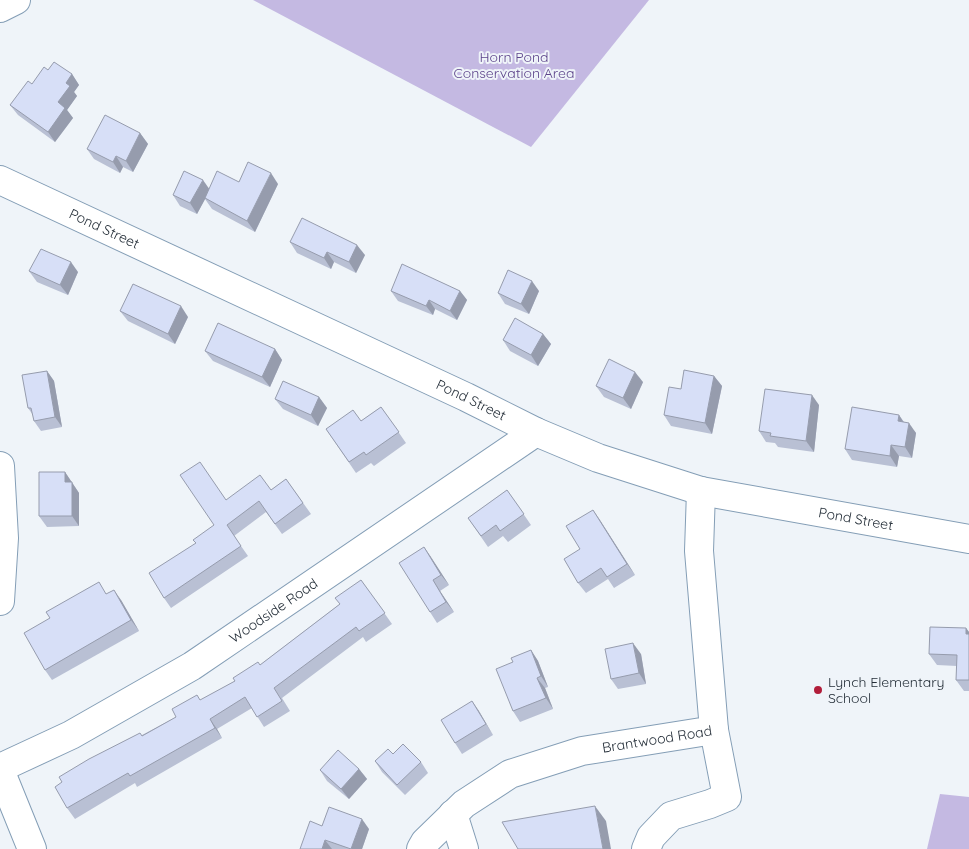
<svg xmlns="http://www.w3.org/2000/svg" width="969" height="849" font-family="Quicksand,sans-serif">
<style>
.green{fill:#c4b9e2}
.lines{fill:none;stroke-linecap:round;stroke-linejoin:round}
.minor-casing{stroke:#849eb6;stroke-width:30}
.minor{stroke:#fff;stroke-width:28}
.wall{fill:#b9c0d4}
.shaded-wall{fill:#969cad}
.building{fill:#d7dff7;stroke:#969cad}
.poi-dot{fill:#b11d3a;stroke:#eff4f9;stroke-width:2}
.labels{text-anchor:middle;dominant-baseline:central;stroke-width:4;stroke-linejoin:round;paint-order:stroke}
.park-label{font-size:14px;fill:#5c438a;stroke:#eff4f9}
.street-label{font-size:14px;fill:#242e38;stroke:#eff4f9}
.poi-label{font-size:14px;fill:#242e38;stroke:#eff4f9;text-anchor:start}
</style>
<rect width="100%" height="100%" fill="#eff4f9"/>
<g class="green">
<path d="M253 0H649L531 147Z"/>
<path d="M940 794 969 797V849H927Z"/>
</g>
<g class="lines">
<defs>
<g id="minor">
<path d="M0 8 16 0"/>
<path id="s1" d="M0 180 466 397 536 432 598 458 701 491 969 539"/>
<path d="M0 466 4 538 0 601"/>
<path id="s2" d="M0 768 71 735 192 666 536 432"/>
<path d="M0 770 32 849"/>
<path d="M453 814 464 849"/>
<path id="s3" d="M421 849 425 842 464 804 510 774 582 751 714 730 699 551 701 491"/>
<path d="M646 849 651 837 671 816 710 804 727 797 714 730"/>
</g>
</defs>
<use href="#minor" class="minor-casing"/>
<use href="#minor" class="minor"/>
</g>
<g class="wall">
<path d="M48 70 72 74 79 85 74 92 77 96 67 110 73 118 55 142 18 115 10 105Z"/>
<path d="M140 133 148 144 133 172 123 167 120 173 94 159 87 149Z"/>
<path d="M278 184 255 232 212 209 205 199 197 214 180 206 173 195 209 189Z"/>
<path d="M290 242 365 255 356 273 334 262 331 269 297 253Z"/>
<path d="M29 271 78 272 68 295 37 282Z"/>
<path d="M391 291H460L467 300 457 320 435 309 433 315 398 301Z"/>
<path d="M539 291 529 314 505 304 498 293Z"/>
<path d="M120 311 188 317 175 344 128 321Z"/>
<path d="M543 334 551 344 538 366 510 351 503 340Z"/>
<path d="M275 349 282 360 270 387 213 361 205 351Z"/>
<path d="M47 371 54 381 62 427 41 431 34 421 33 415 28 408Z"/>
<path d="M714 376 722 386 712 434 671 426 664 415 681 389Z"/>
<path d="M643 382 631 409 604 397 596 386Z"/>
<path d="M319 397 327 408 318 426 283 409 275 399Z"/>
<path d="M819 405 814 452 778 447 775 443 766 442 759 431Z"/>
<path d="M381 407 406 443 374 466 371 463 356 473 326 429 361 421Z"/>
<path d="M899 415 904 422 916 433 912 458 899 456 897 467 852 460 845 449Z"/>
<path d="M65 472 79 493V526L47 527 39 516Z"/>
<path d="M286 479 311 514 282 534 266 512 234 536 248 556 171 608 164 598 196 543 214 525 226 500 271 490Z"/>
<path d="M507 490 531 525 508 542 503 536 488 547 468 518Z"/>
<path d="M593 510 635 575 614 588 608 579 586 593 578 583 580 549Z"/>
<path d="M424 547 449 585 440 591 454 612 437 623 430 612Z"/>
<path d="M361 580 392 624 366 642 363 637 282 698 290 711 264 727 252 708 217 729 222 738 137 787 135 783 75 819 67 808 142 735 176 717 201 700 235 681 260 665 340 604Z"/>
<path d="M107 594 121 600 139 631 52 680 45 670Z"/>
<path d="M966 628 969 632V691H964L956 680 957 666 937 665 929 654Z"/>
<path d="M531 650 538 661 548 687 545 688 553 709 520 722 513 711V662Z"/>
<path d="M641 654 646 684 618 689 611 679Z"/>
<path d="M472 701 493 735 462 754 455 743Z"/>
<path d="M393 754 421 762 428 773 405 795 382 772 375 761Z"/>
<path d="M359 769 367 779 349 799 327 781 320 770Z"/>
<path d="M322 826 369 829 362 849H300Z"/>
</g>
<g class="shaded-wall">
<path d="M72 74 79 85 74 92 77 96 67 110 73 118 55 142 48 132 58 102 66 83Z"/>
<path d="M140 133 148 144 133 172 126 161Z"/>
<path d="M116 156 123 167 120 173 113 162Z"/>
<path d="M271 173 278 184 255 232 247 221Z"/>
<path d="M203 180 210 190 197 214 190 203Z"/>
<path d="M357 245 365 255 356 273 349 262Z"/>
<path d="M327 252 334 262 331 269 324 258Z"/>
<path d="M71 262 78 272 68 295 60 285Z"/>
<path d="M532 281 539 291 529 314 521 304Z"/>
<path d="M460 291 467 300 457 320 450 311Z"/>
<path d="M429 300 435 309 433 315 426 306Z"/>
<path d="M181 306 188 317 175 344 168 334Z"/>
<path d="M543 334 551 344 538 366 531 355Z"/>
<path d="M275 349 282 360 270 387 262 377Z"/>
<path d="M47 371 54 381 62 427 55 417Z"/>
<path d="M635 372 643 382 631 409 623 398Z"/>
<path d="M714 376 722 386 712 434 705 423Z"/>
<path d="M812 395 819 405 814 452 806 441Z"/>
<path d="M319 397 327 408 318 426 311 415Z"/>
<path d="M899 415 906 426 898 421Z"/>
<path d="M909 423 916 433 912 458 905 447Z"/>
<path d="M891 445 899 456 897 467 890 456Z"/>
<path d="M65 472 79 493V526L72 516 65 482Z"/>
<path d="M593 510 600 520 635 575 627 564Z"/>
<path d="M424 547 431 557 449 585 441 575Z"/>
<path d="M433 580 440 591 454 612 446 602Z"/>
<path d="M114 590 121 600 139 631 131 620Z"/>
<path d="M966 628 969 632V638L966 634Z"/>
<path d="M633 643 641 654 646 684 639 673Z"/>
<path d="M531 650 538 661 548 687 541 676Z"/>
<path d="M537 678 545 688 553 709 546 698Z"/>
<path d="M472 701 479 711 493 735 486 724Z"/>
<path d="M210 719 217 729 222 738 215 728Z"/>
<path d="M359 769 367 779 349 799 341 789Z"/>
<path d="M595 806 606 821 611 849H603Z"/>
<path d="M362 819 369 829 362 849H351Z"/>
<path d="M325 840 332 849H322Z"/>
</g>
<g class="building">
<path d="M54 62 72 74 66 83 70 86 58 102 65 108 48 132 10 105 28 81 32 84 44 67 48 70Z"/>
<path d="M105 115 140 133 126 161 116 156 113 162 87 149Z"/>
<path d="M248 162 271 173 247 221 205 198 217 171 239 182Z"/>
<path d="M184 171 203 180 190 203 173 195Z"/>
<path d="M302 218 357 245 349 262 327 252 324 258 290 242Z"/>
<path d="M41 249 71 262 60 285 29 271Z"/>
<path d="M402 264 460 291 450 311 429 300 426 306 391 291Z"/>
<path d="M508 270 532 281 521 304 498 293Z"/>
<path d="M133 284 181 306 168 334 120 311Z"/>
<path d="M515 318 543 334 531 355 503 340Z"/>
<path d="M218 323 275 349 262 377 205 351Z"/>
<path d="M609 359 635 372 623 398 596 386Z"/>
<path d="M684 370 714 376 705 423 664 415 669 387 681 389Z"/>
<path d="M47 371 55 417 34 421 31 408H28L22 375Z"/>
<path d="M283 381 319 397 311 415 275 399Z"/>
<path d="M765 389 812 395 806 441 770 436 771 433 759 431Z"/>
<path d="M381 407 399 432 366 455 364 452 349 462 326 429 353 410 361 421Z"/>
<path d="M852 407 899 415 898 421 909 423 905 447 891 445 890 456 845 449Z"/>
<path d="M200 462 226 500 260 475 271 490 286 479 303 503 275 524 259 501 227 525 241 546 164 598 149 573 196 543 193 540 214 525 180 475Z"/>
<path d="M39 472H65V482H72V516H39Z"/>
<path d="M507 490 524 514 500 531 496 525 481 536 468 518Z"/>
<path d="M593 510 627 564 607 577 601 568 578 583 564 559 580 549 566 526Z"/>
<path d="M424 547 441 575 433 580 446 602 430 612 399 563Z"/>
<path d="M361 580 385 613 359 631 356 627 274 688 282 701 257 717 245 697 210 719 215 728 130 776 128 773 67 808 55 787 62 782 59 777 89 759 140 733 142 736 176 717 172 709 197 695 200 700 235 681 233 678 258 662 260 665 340 604 335 598Z"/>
<path d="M99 582 106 594 114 590 131 620 45 670 24 633 50 618 46 612Z"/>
<path d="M930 627 966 628V634H969V680H956L957 655 929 654Z"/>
<path d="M633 643 639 673 611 679 605 649Z"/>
<path d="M531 650 541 676 537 678 546 698 513 711 496 669 513 662 511 658Z"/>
<path d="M472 701 486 724 455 743 441 720Z"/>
<path d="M403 744 421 762 397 785 375 761 388 749 393 754Z"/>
<path d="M338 750 359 769 341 789 320 770Z"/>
<path d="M595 806 603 849H518L502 822Z"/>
<path d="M329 807 362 819 351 849 325 840 322 849H300L310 821 322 826Z"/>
</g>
<circle class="poi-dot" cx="818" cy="690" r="5"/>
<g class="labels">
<g class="park-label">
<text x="514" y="57">Horn Pond<tspan x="514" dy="16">Conservation Area</tspan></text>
</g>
<g class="street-label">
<text stroke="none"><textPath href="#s1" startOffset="115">Pond Street</textPath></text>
<text stroke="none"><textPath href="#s1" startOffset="520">Pond Street</textPath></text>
<text stroke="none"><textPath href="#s1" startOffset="925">Pond Street</textPath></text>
<text stroke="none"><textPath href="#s2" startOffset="316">Woodside Road</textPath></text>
<text stroke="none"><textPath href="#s3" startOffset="269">Brantwood Road</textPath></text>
</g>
<g class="poi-label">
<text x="828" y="682">Lynch Elementary<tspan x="828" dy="16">School</tspan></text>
</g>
</g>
</svg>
